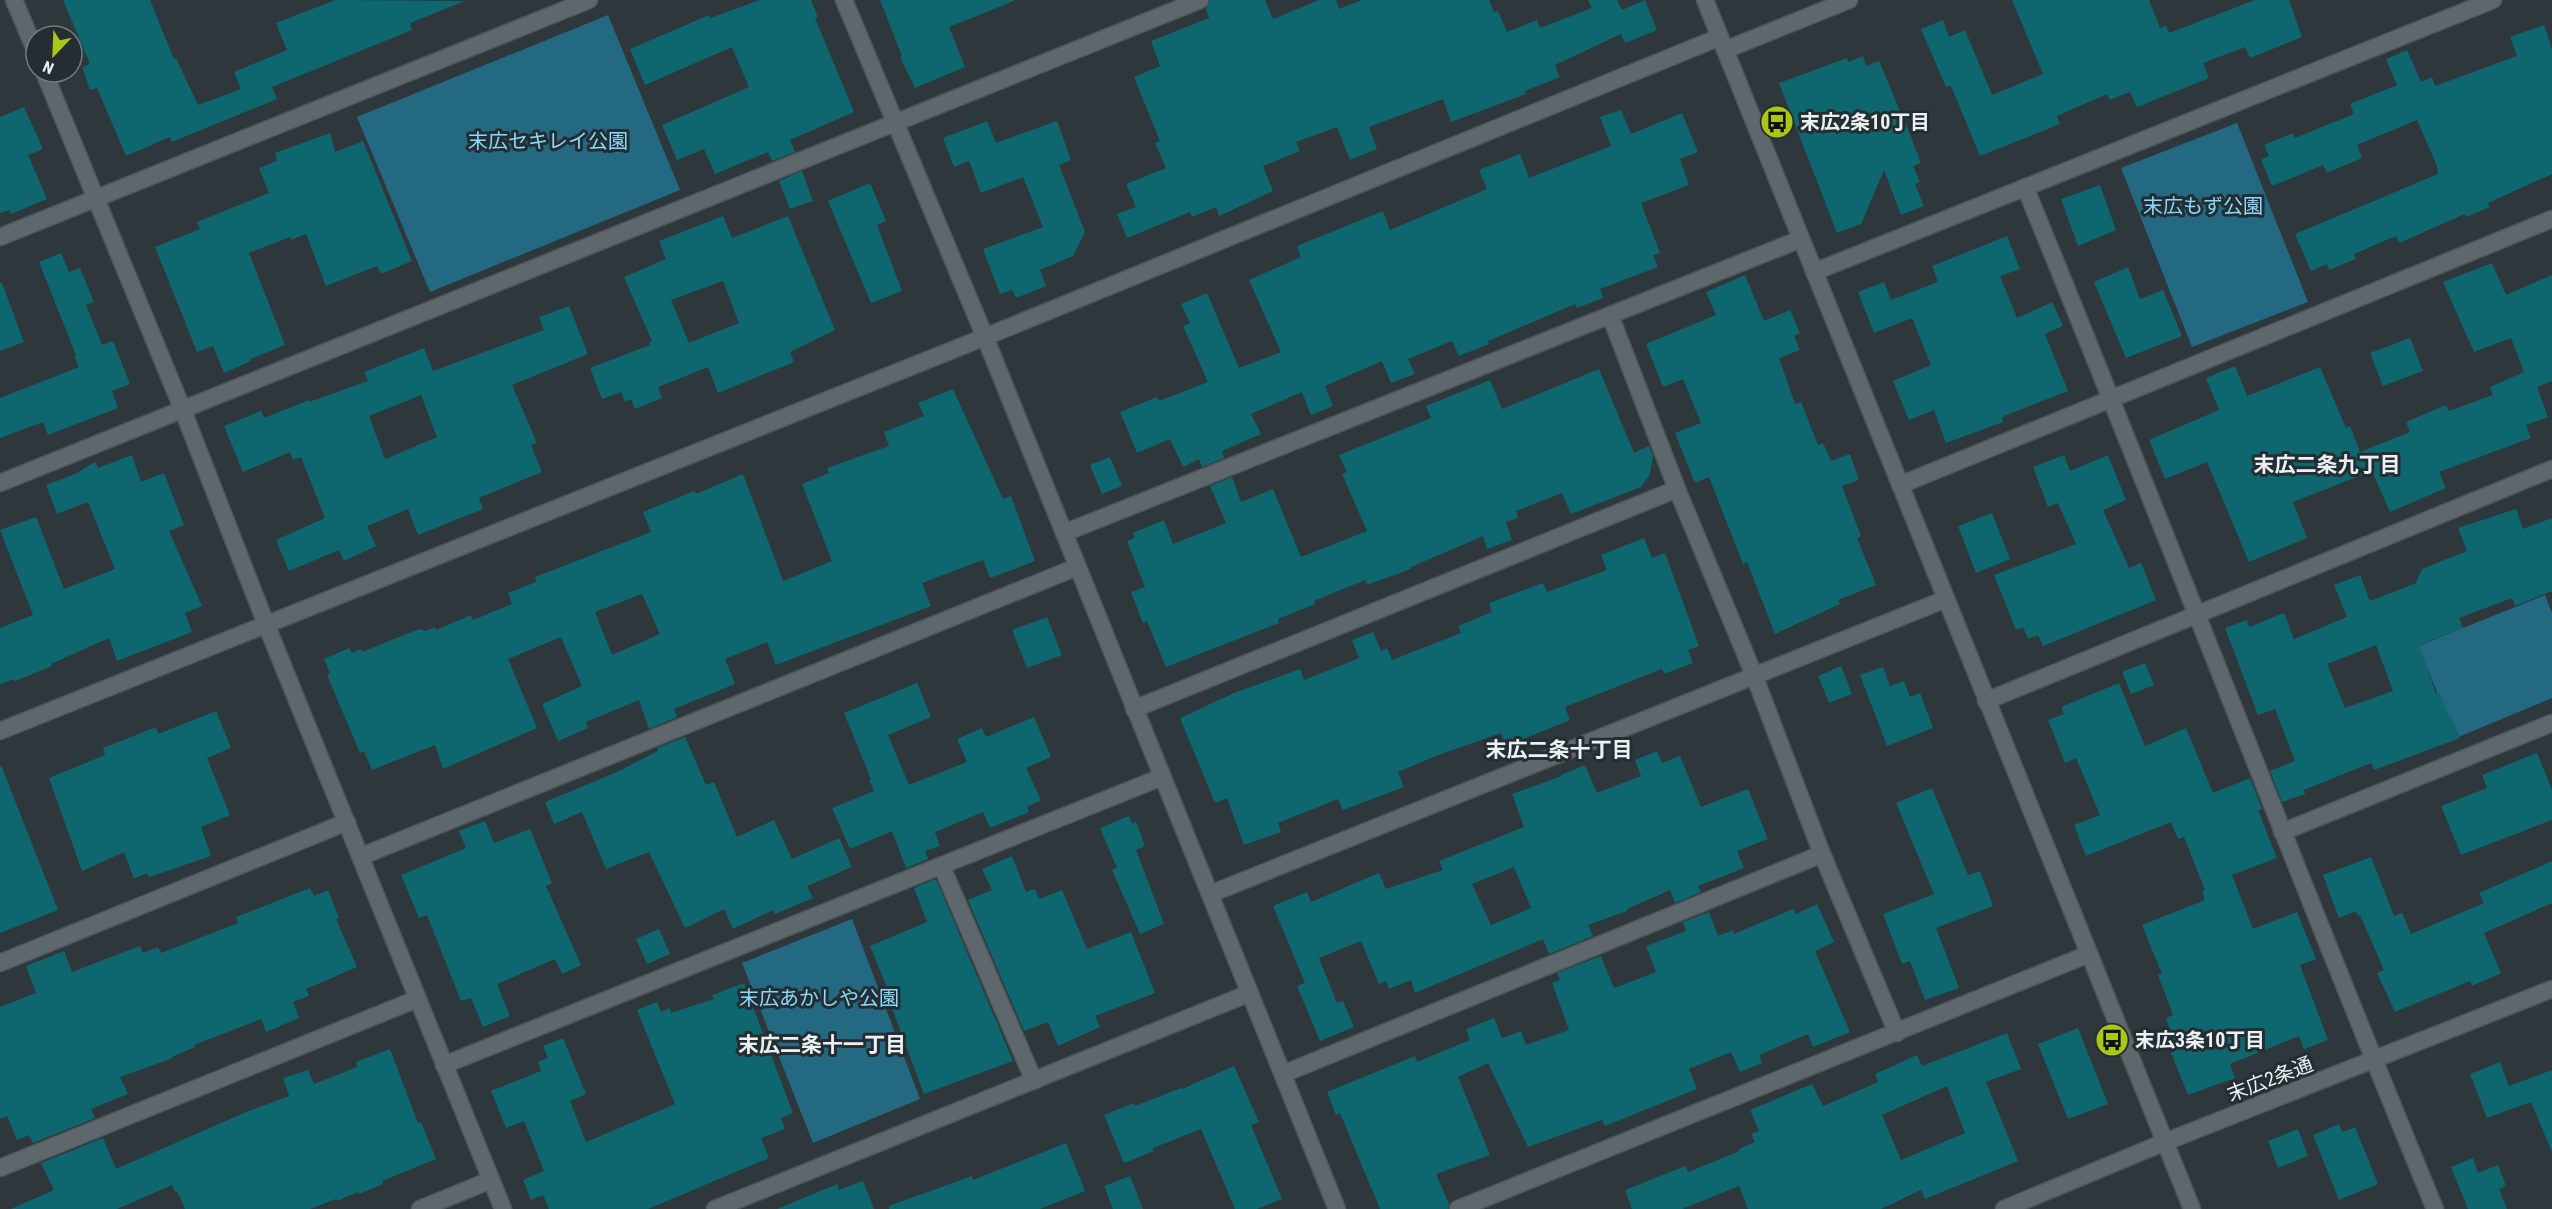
<svg xmlns="http://www.w3.org/2000/svg" width="2552" height="1209" font-family="'Roboto Condensed','Noto Sans JP',sans-serif">
<style>
.green{fill:#246982}
.building{fill:#0e676f;fill-rule:evenodd}
.lines{fill:none;stroke-linecap:round;stroke-linejoin:round}
.minor-casing{stroke:#4d5558;stroke-width:19}
.tertiary-casing{stroke:#4d5558;stroke-width:19}
.minor{stroke:#5e686c;stroke-width:16}
.tertiary{stroke:#5e686c;stroke-width:16}
.labels{text-anchor:middle;dominant-baseline:central;stroke-width:6;stroke-linejoin:round;paint-order:stroke}
.poi-label{font-size:20px;font-weight:bold;fill:#ebf1f3;stroke:#242d31;text-anchor:start}
.park-label{font-size:20px;fill:#87dcfd;stroke:#242d31}
.street-label{font-size:20px;fill:#ebf1f3;stroke:#242d31}
.neighbourhood-label{font-size:21px;font-weight:bold;fill:#ebf1f3;stroke:#242d31}
</style>
<rect width="100%" height="100%" fill="#2e373b"/>
<g class="green">
<path d="M608 15 680 190 430 292 357 117Z"/>
<path d="M2237 123 2308 302 2192 347 2121 168Z"/>
<path d="M2545 595 2552 613V698L2456 738 2418 646Z"/>
<path d="M852 919 920 1099 813 1143 742 963Z"/>
</g>
<g class="building">
<path d="M63 0H150L174 59 176 58 198 105 241 89 234 72 287 50 276 23 304 12 336 0 465 1 410 23 412 30 272 87 277 99 172 142 170 137 126 156 97 88 90 90 82 67 90 64Z"/>
<path d="M760 0H811L818 17 815 18 854 112 790 140 795 152 772 161 768 152 715 174 704 149 677 160 662 125 749 87 732 47 645 85 630 49 709 15 710 18Z"/>
<path d="M880 0H1014V1L949 27 965 67 915 88 900 57 902 56Z"/>
<path d="M1210 0H1265L1273 19 1319 0H1336L1339 9 1362 0H1489L1494 12 1498 11 1507 32 1537 20 1540 28 1592 8 1588 0H1617L1622 10 1645 0 1657 30 1625 43 1621 34 1555 65 1560 77 1525 91 1526 94 1451 122 1443 99 1369 127 1377 149 1350 160 1337 127 1296 142 1300 151 1263 166 1273 191 1219 216 1216 207 1192 217 1190 212 1127 238 1117 214 1136 207 1126 184 1166 168 1155 143 1160 141 1134 77 1160 66 1151 41 1209 18 1206 9Z"/>
<path d="M2012 0H2149L2160 28 2166 26 2169 33 2255 0H2289L2302 37 2250 58 2245 47 2203 63 2209 78 2137 107 2130 92 2110 100 2107 94 2057 116 2060 124 1980 156 1951 86 1946 87 1921 29 1943 20 1949 37 1965 30 1992 95 2043 74Z"/>
<path d="M2544 25 2552 49V174L2488 203 2490 207 2466 217 2465 214 2399 243 2396 236 2354 254 2356 259 2329 270 2327 264 2311 271 2295 234 2438 174 2437 166 2417 120 2357 145 2362 158 2327 173 2323 165 2272 186 2261 160 2269 156 2264 145 2293 133 2295 138 2354 114 2350 104 2397 85 2386 59 2407 50 2421 82 2432 77 2435 86 2517 56 2510 37Z"/>
<path d="M1863 56 1866 66 1879 61 1911 137 1921 163 1913 166 1920 182 1915 184 1924 206 1901 215 1884 170 1861 224 1837 233 1779 83 1847 58 1848 62Z"/>
<path d="M24 107 43 149 28 155 47 199 11 214 9 210 0 213V117Z"/>
<path d="M1621 110 1631 134 1682 113 1698 152 1680 159 1689 185 1641 203 1660 253 1653 255 1658 267 1600 289 1603 298 1577 308 1575 304 1488 341 1489 344 1459 356 1452 341 1408 359 1415 374 1391 383 1382 361 1325 386 1333 406 1311 415 1302 392 1251 414 1261 434 1222 451 1224 458 1202 467 1199 459 1183 467 1170 439 1137 453 1120 412 1157 397 1159 401 1208 382 1183 326 1190 323 1181 304 1207 293 1239 368 1281 352 1249 280 1301 257 1297 246 1383 211 1390 230 1487 189 1479 170 1520 154 1529 178 1611 146 1600 117Z"/>
<path d="M987 121 996 143 1057 121 1071 160 1059 165 1085 232 1073 256 1040 270 1046 286 1016 298 1012 290 1000 294 983 249 1043 227 1023 177 981 193 969 161 954 167 943 138Z"/>
<path d="M330 133 335 152 363 141 412 261 381 274 377 266 326 286 306 234 291 240 290 237 249 253 285 345 250 359 251 361 224 373 213 346 197 352 155 247 200 229 197 222 269 193 259 168 277 161 275 153Z"/>
<path d="M802 171 813 201 790 209 779 181Z"/>
<path d="M870 183 886 221 877 225 902 291 871 303 828 201Z"/>
<path d="M2100 185 2116 230 2078 246 2061 199Z"/>
<path d="M723 216 732 238 788 216 835 330 790 352 794 362 718 393 708 367 658 387 662 398 635 409 631 399 625 402 621 392 602 399 590 368 650 345 649 342 652 341 624 277 666 259 659 241ZM723 281 739 323 689 343 671 300Z"/>
<path d="M2007 236 2020 269 2000 276 2017 318 2052 302 2063 326 2045 334 2068 391 2004 416 2002 419 2003 422 1946 443 1934 410 1909 420 1893 381 1931 365 1912 318 1874 333 1858 292 1884 282 1891 300 1938 282 1932 266Z"/>
<path d="M61 253 69 272 80 268 94 302 86 305 102 345 113 341 130 384 112 391 118 408 48 435 43 422 0 438V398L79 367 74 356 76 355 39 262Z"/>
<path d="M2492 263 2506 295 2552 275V381L2537 387 2548 417 2526 425 2531 438 2439 472 2446 488 2390 512 2372 471 2293 502 2307 538 2249 562 2207 462 2165 479 2149 440 2219 410 2206 378 2235 366 2247 396 2320 367 2346 428 2350 426 2360 452 2410 432 2406 422 2446 405 2449 411 2493 395 2490 387 2524 372 2511 338 2474 352 2443 282Z"/>
<path d="M2128 267 2140 299 2163 290 2182 336 2126 358 2094 282Z"/>
<path d="M1745 275 1764 321 1790 310 1800 333 1794 336 1800 350 1779 358 1795 404 1801 402 1818 445 1823 443 1831 461 1850 454 1859 480 1842 486 1861 536 1857 538 1876 585 1838 600 1840 604 1775 634 1747 562 1743 564 1709 477 1695 483 1675 433 1701 423 1683 379 1663 387 1646 344 1716 315 1706 292Z"/>
<path d="M0 283H2L24 342 0 351Z"/>
<path d="M569 306 588 354 512 385 537 443 531 445 542 472 479 498 483 509 418 535 408 509 367 526 376 546 344 561 339 550 289 571 276 540 325 518 301 457 293 460 290 452 243 472 224 426 261 411 264 418 309 400V402L368 381 364 372 424 348 433 371 544 330 539 317ZM421 395 437 437 385 459 369 416Z"/>
<path d="M2410 338 2423 371 2383 386 2370 353Z"/>
<path d="M1599 369 1634 453 1649 446 1653 456 1650 474 1641 487 1571 514 1562 493 1516 511 1518 518 1506 522 1512 540 1487 549 1483 536 1411 567V569L1367 585 1365 580 1314 601 1315 604 1278 619 1279 623 1166 667 1147 621 1143 623 1131 592 1145 587 1127 541 1135 538 1133 533 1164 520 1173 544 1226 523 1210 486 1232 477 1241 502 1273 489 1301 557 1367 531 1342 474 1347 472 1339 455 1431 418 1426 406 1490 380 1502 409Z"/>
<path d="M953 389 1003 499 1011 496 1035 561 990 578 983 560 922 583 931 606 776 665 767 642 725 659 735 684 674 709 677 717 649 729 639 700 586 722 588 728 558 741 542 704 582 686 561 637 508 659 537 728 443 769 435 745 372 770 364 751 360 753 327 675 330 673 324 659 349 648 352 653 361 649 362 652 419 629 425 631 435 627 436 630 471 615 473 620 512 604 508 593 536 582 535 577 651 532 643 512 694 491 696 494 743 474 783 581 832 561 802 484 829 473 827 468 889 446 884 432 924 416 918 403ZM642 594 660 634 612 655 595 612Z"/>
<path d="M132 455 141 482 164 473 184 525 169 531 202 606 185 613 192 632 117 661 109 638 51 664 52 666 15 681 14 679 0 684V628L33 615 0 530 36 517 64 589 115 569 88 502 57 514 46 485 75 474 95 462 98 468Z"/>
<path d="M2064 455 2070 471 2108 455 2126 500 2103 510 2129 568 2141 563 2156 600 2043 646 2038 635 2028 639 2023 627 2016 630 1994 575 2076 544 2058 503 2048 507 2033 467Z"/>
<path d="M1110 457 1122 486 1102 494 1090 465Z"/>
<path d="M2516 509 2523 529 2552 518V591L2515 606 2512 598 2459 618 2463 628 2419 645 2436 694 2440 693 2448 716 2450 715 2460 738 2374 770 2371 763 2304 790 2305 794 2282 802 2270 771 2295 761 2275 709 2258 715 2225 628 2247 620 2249 627 2284 613 2294 639 2347 617 2334 585 2360 575 2370 601 2416 583 2422 569 2467 551 2458 528ZM2376 645 2393 691 2345 708 2327 664Z"/>
<path d="M1992 513 2010 559 1976 573 1958 526Z"/>
<path d="M1644 538 1652 558 1665 553 1699 646 1688 650 1693 663 1664 674 1662 669 1565 707 1570 720 1506 746 1501 733 1436 756 1398 772 1404 787 1343 810 1338 799 1278 823 1281 832 1244 845 1227 798 1215 803 1180 718 1234 693 1300 669 1304 680 1359 658 1352 640 1373 632 1381 651 1387 648 1392 660 1461 633 1458 626 1492 612 1489 603 1543 583 1547 592 1607 570 1601 555Z"/>
<path d="M1047 617 1062 655 1027 668 1012 630Z"/>
<path d="M2145 663 2154 685 2131 694 2122 672Z"/>
<path d="M1841 666 1852 694 1829 703 1818 676Z"/>
<path d="M1883 667 1890 686 1904 681 1910 697 1920 693 1933 728 1887 746 1860 675Z"/>
<path d="M917 683 931 717 888 735 909 785 967 762 957 739 982 728 986 737 1034 717 1051 757 1026 768 1041 800 1027 807 1029 812 990 828 983 812 935 832 940 846 925 851 928 859 906 868 892 831 850 849 832 808 874 791 869 780 871 779 844 713Z"/>
<path d="M2119 683 2145 746 2186 728 2213 793 2250 778 2262 809 2258 810 2277 858 2232 875 2253 929 2297 912 2316 959 2300 965 2328 1040 2304 1049 2299 1036 2230 1064 2235 1078 2188 1095 2162 1030 2169 1027 2166 1018 2173 1015 2158 975 2162 974 2142 925 2205 900 2202 891 2205 890 2184 837 2178 839 2171 822 2086 856 2074 825 2100 815 2076 758 2065 763 2048 720 2064 714 2061 707Z"/>
<path d="M216 711 231 748 207 758 230 815 201 827 211 856 149 877 147 873 134 879 124 852 82 871 49 778 105 755 103 748 156 727 158 734Z"/>
<path d="M685 737 706 785 714 782 737 837 774 820 792 859 839 838 852 867 807 886 813 898 775 914 773 910 733 929 724 909 685 928 649 852 606 869 582 812 554 824 545 802 615 773 658 751 657 748Z"/>
<path d="M1657 751 1662 763 1680 756 1701 807 1748 789 1768 839 1737 851 1744 868 1698 886 1701 892 1675 903 1670 890 1627 909V911L1588 925 1593 936 1549 954 1543 939 1415 993 1411 980 1389 989 1386 981 1379 984 1361 941 1319 958 1337 1003 1343 1001 1354 1027 1320 1041 1297 986 1305 983 1273 906 1307 892 1311 902 1379 873 1386 889 1443 870 1439 861 1524 827 1512 794 1562 776 1561 775 1585 765 1597 793 1641 776 1635 760ZM1514 867 1531 908 1491 925 1472 884Z"/>
<path d="M2537 753 2552 790V820L2461 855 2441 806 2487 788 2482 775Z"/>
<path d="M1 765 58 910 0 933V766Z"/>
<path d="M1932 788 1968 875 1980 871 1993 906 1936 928 1959 988 1925 1000 1910 961 1902 964 1883 914 1934 894 1896 803Z"/>
<path d="M1129 816 1132 824 1136 822 1145 846 1136 850 1164 924 1140 934 1112 870 1117 868 1100 828Z"/>
<path d="M485 821 494 843 530 829 552 883 546 886 581 965 562 974 555 959 497 984 510 1016 483 1027 471 998 461 1001 427 915 419 918 401 875 466 848 459 831Z"/>
<path d="M1012 856 1026 892 1035 889 1039 899 1062 890 1087 949 1131 932 1155 993 1095 1016 1100 1027 1058 1046 1048 1022 1024 1031 968 900 992 890 982 869Z"/>
<path d="M2371 857 2394 916 2402 913 2411 934 2484 903 2479 893 2552 861V903L2484 933 2501 973 2472 986 2470 981 2395 1012 2377 973 2384 970 2360 915 2358 916 2356 911 2339 918 2323 875Z"/>
<path d="M936 879 1013 1061 924 1094 892 1008 895 1007 870 946 927 922 914 888Z"/>
<path d="M310 888 314 896 328 890 339 918 336 919 357 967 306 989 309 996 293 1002 299 1018 266 1032 261 1019 194 1045 195 1047 172 1057 173 1058 120 1077 128 1094 91 1109 95 1118 33 1143 29 1135 17 1140 7 1116 0 1119V1007L36 993 26 966 64 951 72 972 140 946 143 953 158 947 161 953 238 923 236 917Z"/>
<path d="M1817 904 1834 942 1815 951 1850 1032 1813 1047 1808 1034 1759 1055 1762 1063 1740 1072 1731 1052 1689 1069 1697 1089 1605 1126 1602 1120 1528 1147 1488 1063 1458 1077 1490 1155 1436 1174 1449 1204 1448 1209H1380L1340 1113 1336 1115 1327 1092 1415 1056 1417 1062 1470 1040 1466 1029 1494 1018 1502 1038 1521 1031 1526 1045 1569 1030 1552 983 1560 980 1557 973 1601 956 1614 988 1656 972 1646 946 1686 931 1683 922 1709 912 1718 936 1733 930 1734 934 1793 909 1796 914Z"/>
<path d="M659 929 670 954 647 964 636 939Z"/>
<path d="M744 983 793 1113 781 1118 785 1129 761 1138 769 1158 648 1209H549L543 1195 531 1200 523 1180 544 1171 524 1121 506 1128 491 1091 541 1071 538 1062 548 1058 543 1046 563 1038 586 1094 570 1101 586 1142 675 1104 637 1010 657 1002 661 1012 670 1008 671 1013 714 999 712 995Z"/>
<path d="M2078 1028 2108 1104 2068 1119 2038 1044Z"/>
<path d="M2007 1033 2021 1069 1986 1082 2018 1161 1925 1199 1921 1190 1881 1209H1748L1739 1186 1682 1209H1632L1625 1190 1685 1166 1688 1172 1740 1151 1739 1149 1755 1142 1751 1134 1759 1131 1750 1110 1812 1084 1823 1106 1878 1082 1875 1074 1917 1055 1922 1066ZM1947 1086 1965 1133 1901 1160 1882 1115Z"/>
<path d="M390 1049 418 1123 421 1122 436 1159 382 1181 383 1184 359 1194 358 1192 337 1201 336 1199 310 1209H185L177 1191 175 1192 172 1185 117 1209H11L54 1190 41 1163 103 1138 116 1169 246 1112 289 1096 283 1078 308 1070 314 1084 357 1067 356 1062Z"/>
<path d="M2500 1062 2509 1086 2552 1070V1152L2531 1102 2487 1118 2470 1074Z"/>
<path d="M1234 1066 1259 1122 1251 1125 1282 1199 1257 1209H1235L1201 1129 1153 1148 1154 1151 1124 1163 1104 1115 1134 1103 1135 1106 1181 1088 1182 1089Z"/>
<path d="M2339 1124 2342 1132 2355 1127 2378 1184 2339 1200 2313 1135Z"/>
<path d="M2298 1129 2308 1156 2278 1168 2268 1141Z"/>
<path d="M1066 1143 1085 1191 1040 1209H889V1206L972 1176 973 1180Z"/>
<path d="M2473 1158 2478 1173 2498 1165 2506 1186 2499 1189 2507 1209H2468L2451 1167Z"/>
<path d="M1130 1176 1143 1209H1113L1104 1186Z"/>
<path d="M863 1181 874 1209H777L837 1184 839 1190Z"/>
</g>
<g class="lines">
<defs>
<g id="minor">
<path d="M14 0 36 52"/>
<path d="M844 0 985 337 1337 1209"/>
<path d="M1705 0 2192 1209"/>
<path d="M1725 50 1849 0"/>
<path d="M44 72 182 408 266 624 503 1209"/>
<path d="M2025 187C2165 527 2295 870 2435 1209"/>
<path d="M0 237 589 0"/>
<path d="M1814 272 2493 0"/>
<path d="M1610 315 1677 489 1754 675 1822 854 1897 1033"/>
<path d="M0 483 1200 0"/>
<path d="M1900 485 2552 219"/>
<path d="M1064 533 1801 239"/>
<path d="M1986 701 2552 469"/>
<path d="M1134 709 1677 489"/>
<path d="M0 731 985 337 1720 37"/>
<path d="M2282 832 2552 723"/>
<path d="M362 856 1077 567"/>
<path d="M942 867 1034 1081"/>
<path d="M1210 894 1946 599"/>
<path d="M0 963 347 822"/>
<path d="M444 1065 1162 777"/>
<path d="M1283 1074 1822 854"/>
<path d="M0 1168 417 999"/>
<path d="M420 1209 491 1180"/>
<path d="M715 1209 1250 993"/>
<path d="M1458 1209 2089 954"/>
</g>
<path id="tertiary" d="M2004 1209 2165 1142 2552 989"/>
</defs>
<use href="#minor" class="minor-casing"/>
<use href="#tertiary" class="tertiary-casing"/>
<use href="#minor" class="minor"/>
<use href="#tertiary" class="tertiary"/>
</g>
<defs>
<symbol id="bus-disc" viewBox="-11 -11 22 22"><circle r="9.5" fill="#aac717" stroke="#242d31"/><path d="M-5-6H5V4H4V6H2V4H-2V6H-4V4H-5ZM-3.5-4V0h7V-4ZM-3.5 1.2v1.5H-2V1.2ZM2 1.2v1.5H3.5V1.2Z" fill="#111"/></symbol>
</defs>
<g fill-rule="evenodd">
<use href="#bus-disc" x="1758" y="103" width="38" height="38"/>
<use href="#bus-disc" x="2093" y="1021" width="38" height="38"/>
</g>
<g class="labels">
<g class="poi-label">
<text x="1800" y="122">末広2条10丁目</text>
<text x="2135" y="1040">末広3条10丁目</text>
</g>
<g class="park-label">
<text x="548" y="141">末広セキレイ公園</text>
<text x="2203" y="206">末広もず公園</text>
<text x="819" y="998">末広あかしや公園</text>
</g>
<g class="street-label">
<text transform="translate(2270 1079) rotate(-21)">末広2条通</text>
</g>
<g class="neighbourhood-label">
<text x="2327" y="465">末広二条九丁目</text>
<text x="1559" y="750">末広二条十丁目</text>
<text x="822" y="1045">末広二条十一丁目</text>
</g>
</g>
<g transform="translate(54 54) rotate(203)"><circle r="28" fill="#242d31" stroke="#747b7f" stroke-width="1.5"/>
<path d="M0-4.5L10 22L0 15L-10 22Z" fill="#aac717"/>
<text y="-9" font-size="16" font-weight="bold" text-anchor="middle" fill="#ebf1f3">N</text>
</g>
</svg>
